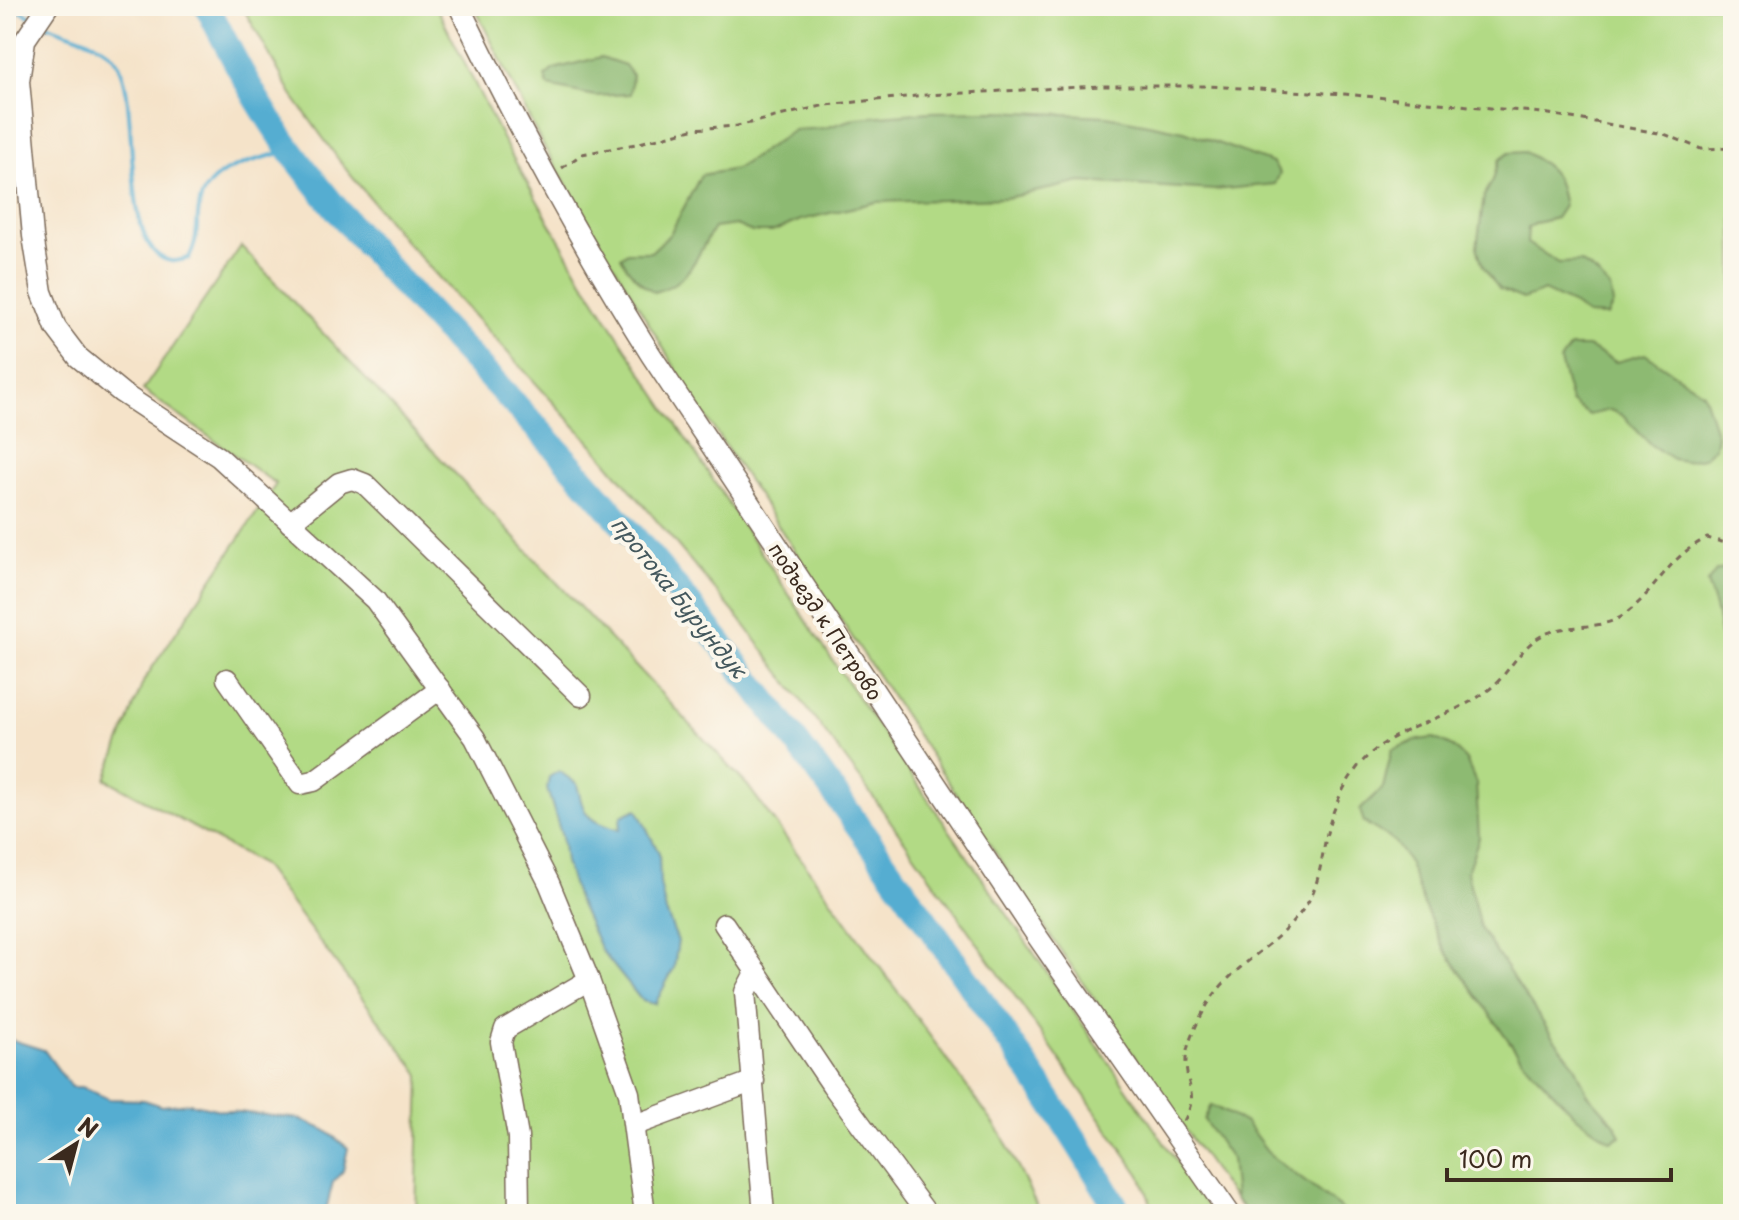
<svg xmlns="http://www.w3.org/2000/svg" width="1739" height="1220" font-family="'Playpen Sans',sans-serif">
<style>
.green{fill:#b2da85;stroke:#768252;stroke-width:2}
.forest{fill:#8dba72;stroke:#647248;stroke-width:2}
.water{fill:#54add1;stroke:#486c78;stroke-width:2}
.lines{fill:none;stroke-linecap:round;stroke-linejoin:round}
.stream{stroke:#54add1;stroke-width:4}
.river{stroke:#54add1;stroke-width:26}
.minor-casing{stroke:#7c6b5a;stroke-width:23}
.path{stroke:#7c6b5a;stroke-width:3;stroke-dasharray:6 6;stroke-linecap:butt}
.minor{stroke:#fff;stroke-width:20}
.labels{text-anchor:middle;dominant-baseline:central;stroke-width:8;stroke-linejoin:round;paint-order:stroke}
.street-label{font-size:20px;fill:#3b2a1e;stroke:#fbf7ec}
.water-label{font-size:22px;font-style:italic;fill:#44585d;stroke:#fbf7ec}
</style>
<rect width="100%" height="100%" fill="#fbf7ec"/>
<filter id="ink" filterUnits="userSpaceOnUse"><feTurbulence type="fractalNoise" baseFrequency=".0125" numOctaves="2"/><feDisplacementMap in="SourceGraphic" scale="16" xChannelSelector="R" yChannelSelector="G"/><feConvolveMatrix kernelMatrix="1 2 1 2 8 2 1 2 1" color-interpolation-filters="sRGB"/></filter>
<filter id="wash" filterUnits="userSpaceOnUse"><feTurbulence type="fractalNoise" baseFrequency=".006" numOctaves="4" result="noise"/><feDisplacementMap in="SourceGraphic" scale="32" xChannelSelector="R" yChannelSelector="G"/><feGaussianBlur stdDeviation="1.8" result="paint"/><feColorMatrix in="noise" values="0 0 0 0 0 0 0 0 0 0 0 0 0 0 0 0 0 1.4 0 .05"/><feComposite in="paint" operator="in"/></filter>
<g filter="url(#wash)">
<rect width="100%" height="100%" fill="#f5e3c9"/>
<g class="green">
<path d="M242 6H436L503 140 580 276 631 356 829 655 1213 1214H1155L1140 1175 1015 996 861 780 743 623 598 451 399 234 344 167 292 95Z"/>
<path d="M474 6H1733V1214H1247L1225 1187 1052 938 690 393 539 138Z"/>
<path d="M241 246 748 786 1002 1135 1041 1214H416L420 1075 262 865 106 779 144 680 276 484 143 390Z"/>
</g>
<g class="forest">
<path d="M601 57 625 65 632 75 630 94 595 96 548 86 545 76 554 69Z"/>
<path d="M997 111 1107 116 1184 131 1273 163 1280 173 1275 184 1215 190 1081 182 1006 198 876 202 801 220 772 232H752L736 225 714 228C695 257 691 283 654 292 639 283 629 273 621 257L627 252H651L670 234 701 175 736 169 794 130 825 128 857 118 930 112Z"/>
<path d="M1525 152C1555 171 1557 171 1564 206L1556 218 1536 223 1528 228 1527 243 1559 263 1581 262 1596 273 1610 288 1613 304 1607 316 1587 315 1574 305 1544 291 1523 299 1499 289 1483 266 1477 247 1484 196 1493 180 1499 160 1508 153Z"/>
<path d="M1570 347H1588L1616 362 1645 354 1703 393 1717 435 1715 447 1703 458 1684 461 1673 459 1651 445 1622 415 1610 410 1589 415 1571 402 1560 361Z"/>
<path d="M1726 568 1733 573V701L1715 607 1707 583 1716 571Z"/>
<path d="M1434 738 1453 747 1466 760 1476 783 1479 838 1467 872 1480 928 1552 1036 1575 1065 1587 1093 1616 1125 1621 1136 1611 1141 1577 1117 1521 1058 1445 950 1425 908 1408 861 1394 841 1364 822 1360 810 1383 788 1392 750 1417 740Z"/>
<path d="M1211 1105 1246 1123 1271 1156 1348 1214H1248L1235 1199 1231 1159 1204 1120Z"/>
</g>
<g class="water">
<path d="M559 771 577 784C584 816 586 820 619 830L621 816 637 809 659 853 660 883 666 912 678 941 674 968 655 1004 642 1001 601 950 576 896 565 862 562 837 547 789 549 777Z"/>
<path d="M6 1038 44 1050 71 1087H82L109 1099 144 1100 162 1106 190 1103 220 1110 300 1119 325 1130 348 1148 343 1171 333 1182 325 1214H6Z"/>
</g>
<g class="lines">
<g class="stream">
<path d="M11 6 33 18"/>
<path d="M45 24C67 35 101 39 116 60 143 97 116 253 171 261 176 262 184 259 189 258 198 241 196 227 199 208 204 166 258 161 290 150"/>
</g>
<path class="river" d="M207 6C232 56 258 106 291 151 376 266 480 363 575 470 709 619 829 782 944 947 1005 1035 1067 1121 1120 1214"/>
</g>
</g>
<g filter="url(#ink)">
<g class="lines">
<defs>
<g id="minor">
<path d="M48 6 25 40 19 81 33 236 42 292 56 328 78 357 122 393 219 457 375 600 475 738 549 883 589 980 629 1093 645 1214"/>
<path d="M459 6C517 126 580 242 651 355L1037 936 1230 1214"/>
<path d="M290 523 339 483 352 479 365 484 581 696"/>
<path d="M227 679 300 784 314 781 440 689"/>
<path d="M724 924 832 1085 927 1214"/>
<path d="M756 971 745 992 764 1214"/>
<path d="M635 1125 754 1081"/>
<path d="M519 1214 518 1137 501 1042 505 1029 589 980"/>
</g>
</defs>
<use href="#minor" class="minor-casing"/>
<g class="path">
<path d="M1459 6H1586"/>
<path d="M562 168 582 154 636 144 692 129 737 126 826 105 926 95 1100 86H1207L1344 94 1543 113 1664 134 1701 149 1733 148"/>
<path d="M1184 1121C1199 1092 1187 1091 1186 1063 1185 1045 1197 1023 1206 1007 1229 966 1278 946 1304 908 1320 887 1321 858 1327 833 1332 812 1341 790 1354 772 1386 726 1444 723 1487 691 1512 673 1520 641 1553 631 1578 624 1606 630 1628 612 1659 587 1668 557 1707 538L1733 545"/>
</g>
<use href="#minor" class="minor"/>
</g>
</g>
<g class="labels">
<g class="street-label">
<text transform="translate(826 621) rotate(56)">подъезд к Петрово</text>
</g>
<g class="water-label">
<text transform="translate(680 596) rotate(51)">протока Бурундук</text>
</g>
</g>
<rect width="1739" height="1220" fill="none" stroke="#fbf7ec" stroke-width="32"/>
<g transform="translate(76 1144) rotate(36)" stroke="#fbf7ec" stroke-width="6" paint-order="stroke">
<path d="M0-6L14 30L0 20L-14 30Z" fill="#3b2a1e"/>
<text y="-12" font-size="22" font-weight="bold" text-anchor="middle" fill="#3b2a1e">N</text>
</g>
<path d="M1447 1168v12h224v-12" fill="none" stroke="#3b2a1e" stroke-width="4"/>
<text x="1459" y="1168" font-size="24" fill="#3b2a1e" stroke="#fbf7ec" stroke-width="6" paint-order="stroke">100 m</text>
</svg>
